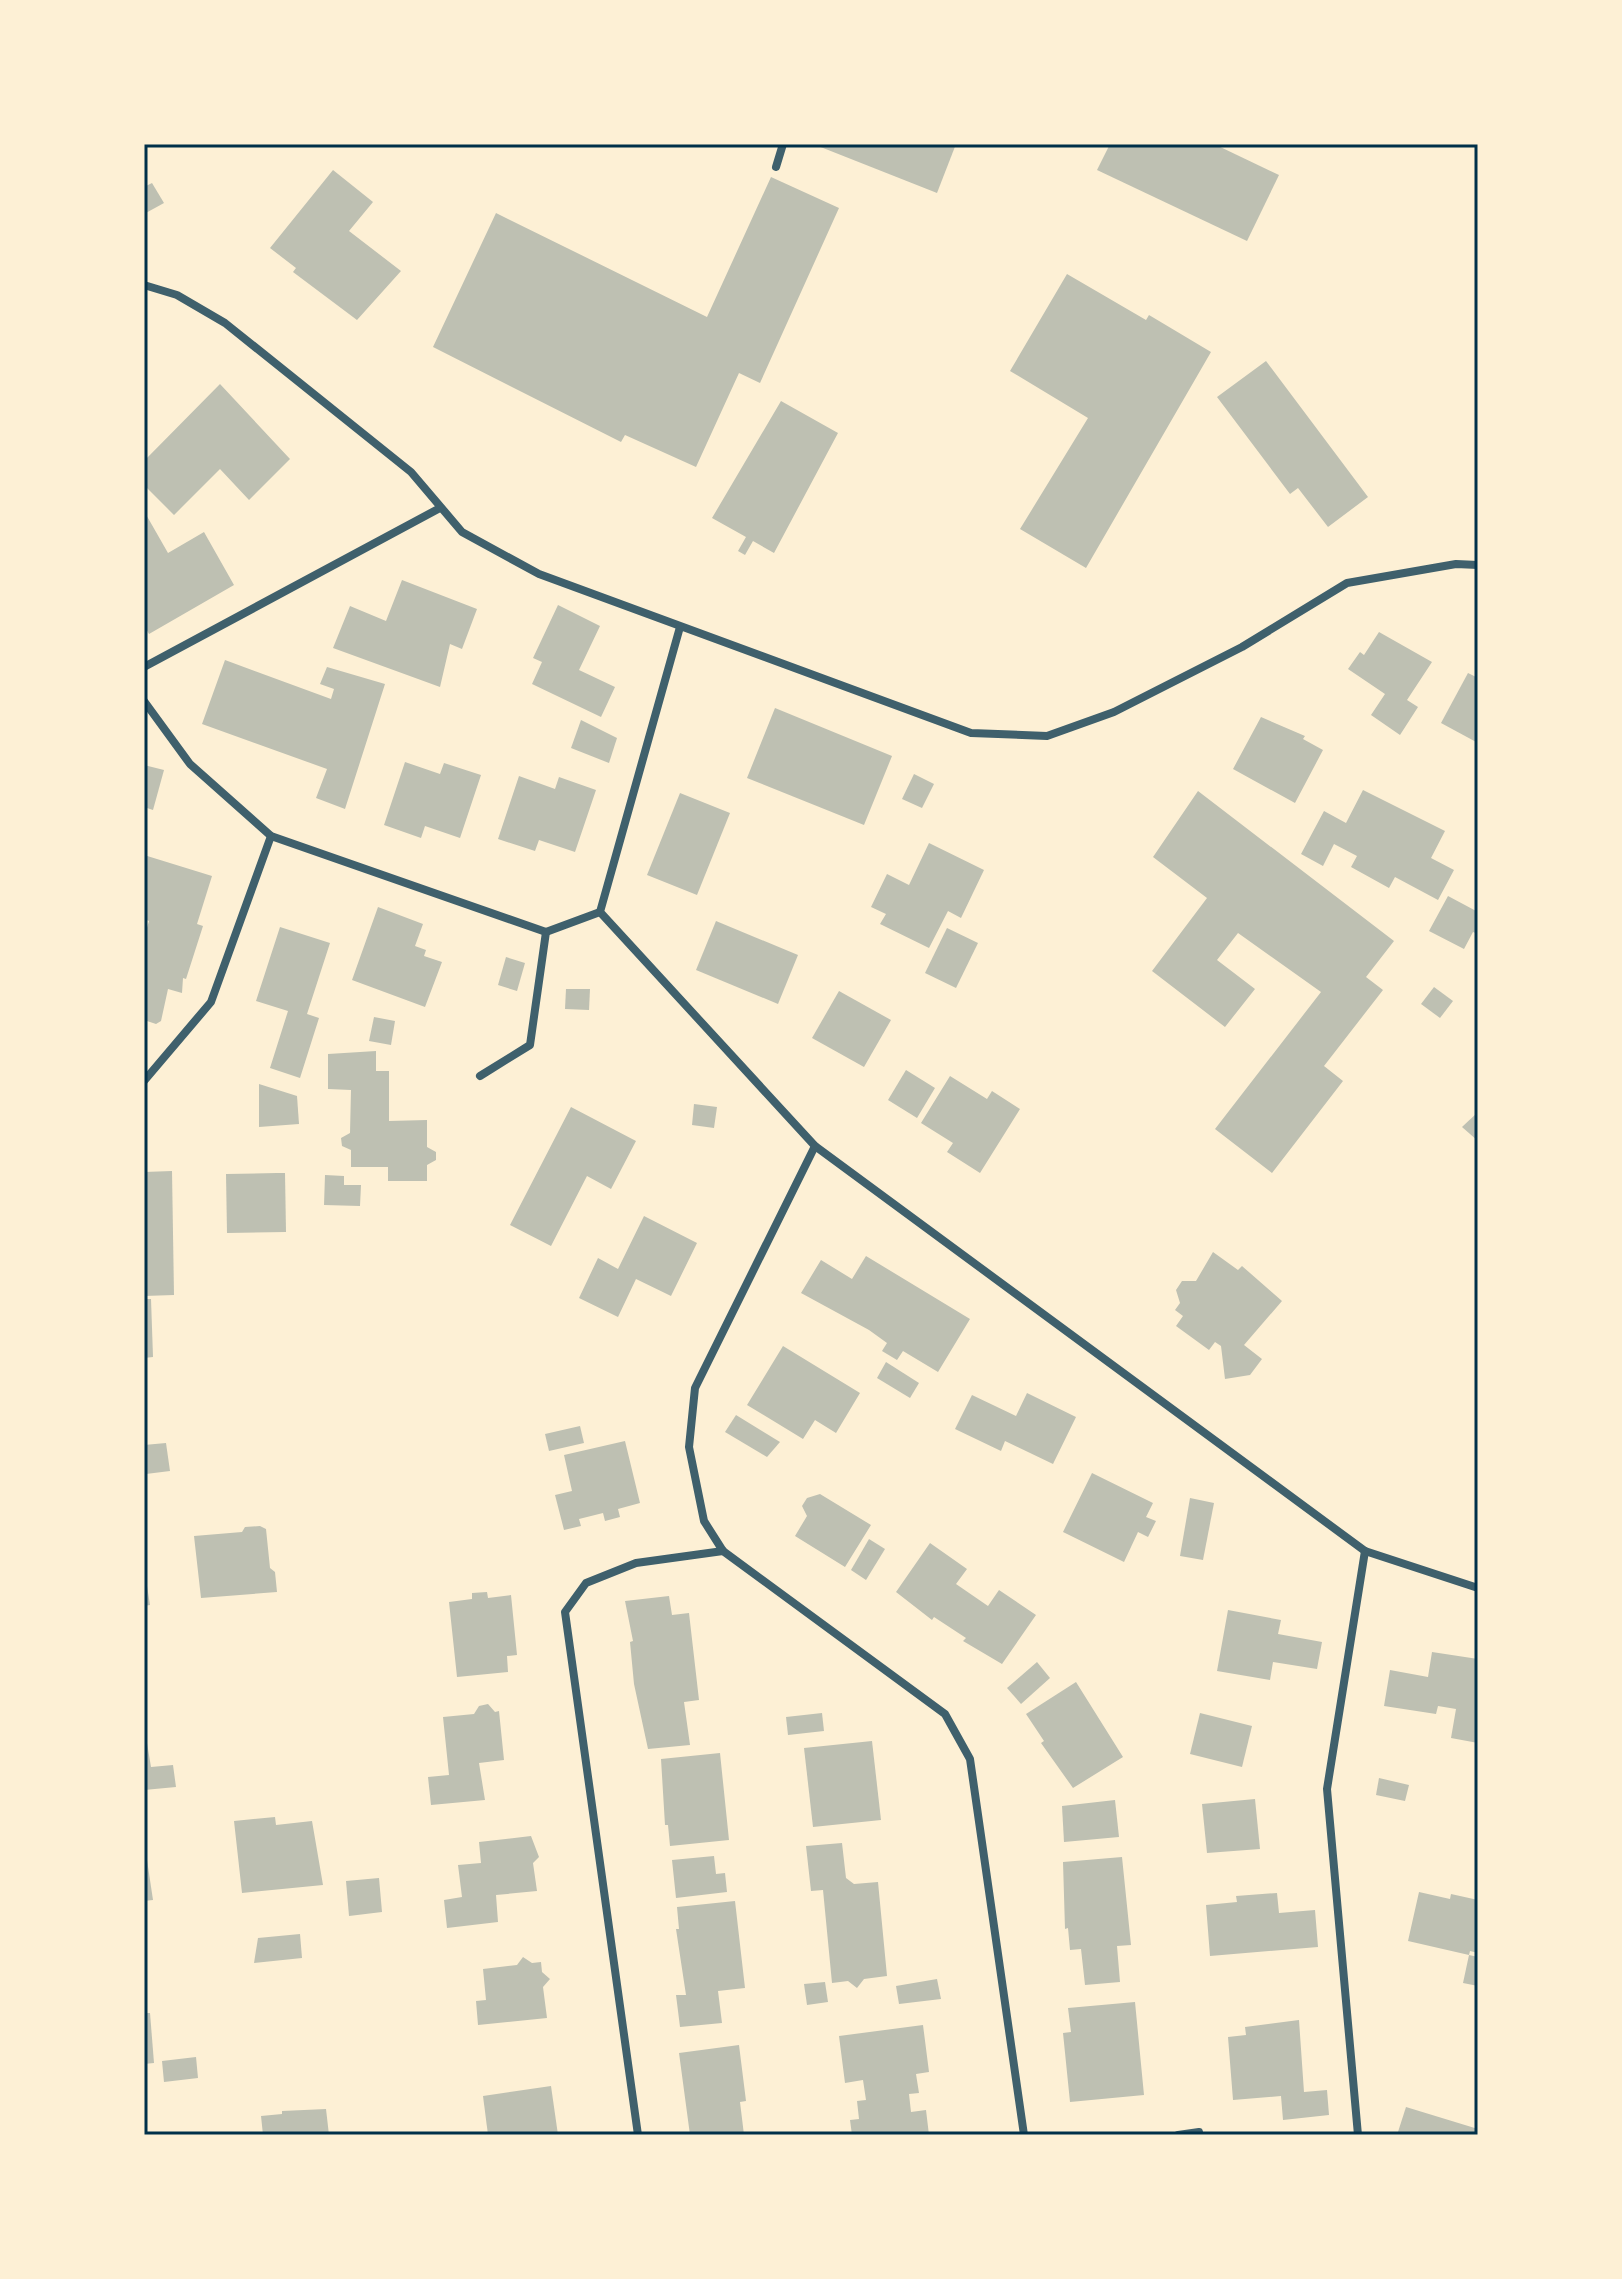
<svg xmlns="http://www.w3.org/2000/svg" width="1622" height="2279" font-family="'Fira Sans Condensed',sans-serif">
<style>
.building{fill:#bec0b2}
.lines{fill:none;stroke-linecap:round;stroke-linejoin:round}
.minor{stroke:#3f606c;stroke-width:8}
.neatline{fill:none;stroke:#003049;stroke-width:3}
</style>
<rect width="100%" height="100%" fill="#fdf0d5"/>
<g class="building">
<path d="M813 144H956L937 193Z"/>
<path d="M1110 144H1214L1279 175 1247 241 1097 170Z"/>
<path d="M333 170 373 202 349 231 401 271 357 320 293 272 296 268 270 248Z"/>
<path d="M771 177 839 208 760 383 739 373 696 467 625 435 621 442 433 347 496 213 707 317Z"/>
<path d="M152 183 164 203 144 214V187Z"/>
<path d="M1067 274 1146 320 1149 315 1211 352 1086 568 1020 529 1088 418 1010 371Z"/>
<path d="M1266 361 1368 497 1328 527 1298 488 1290 494 1217 397Z"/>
<path d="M220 384 290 459 249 500 220 469 174 515 146 487 144 489V461Z"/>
<path d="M781 401 838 433 774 553 753 541 745 555 738 551 746 537 712 518Z"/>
<path d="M144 511 168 553 204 532 234 585 149 634 144 625Z"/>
<path d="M402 580 477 609 462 649 450 644 440 687 333 648 350 606 386 621Z"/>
<path d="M558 605 600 626 579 670 615 687 601 717 532 684 542 662 533 658Z"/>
<path d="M1379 632 1432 662 1407 700 1418 707 1400 735 1371 715 1385 694 1348 669 1360 652 1364 655Z"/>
<path d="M225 660 331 699 334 689 320 684 327 667 385 684 345 809 316 798 327 769 202 724Z"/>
<path d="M1468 673 1478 678V743L1441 723Z"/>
<path d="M775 708 892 756 864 825 747 778Z"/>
<path d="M1261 717 1305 736 1303 739 1323 750 1295 803 1233 769Z"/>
<path d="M581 720 617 738 609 763 571 748Z"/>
<path d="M405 762 440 774 444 763 481 775 460 838 425 826 421 838 384 825Z"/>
<path d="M144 765 164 770 153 810 144 807Z"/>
<path d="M914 774 934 784 922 808 902 799Z"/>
<path d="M519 776 555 789 559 777 596 790 575 852 539 840 535 851 498 839Z"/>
<path d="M1363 790 1445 831 1431 858 1454 870 1438 900 1395 877 1389 888 1351 867 1357 856 1334 844 1323 866 1301 854 1324 811 1346 823Z"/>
<path d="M1198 791 1394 941 1366 977 1383 990 1324 1066 1343 1081 1272 1173 1215 1129 1321 992 1238 933 1217 960 1255 989 1225 1027 1152 971 1207 898 1153 857Z"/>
<path d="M680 793 730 813 697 895 647 875Z"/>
<path d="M929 843 984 870 961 918 948 911 929 948 880 924 886 914 871 907 887 874 909 885Z"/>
<path d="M144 855 212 876 197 924 203 926 186 979 183 978 182 993 168 989 161 1021 156 1024 144 1020V938L149 921 144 919Z"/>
<path d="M1448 896 1478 912V934L1473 932 1464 949 1429 931Z"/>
<path d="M378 907 423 924 415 946 426 950 424 956 442 962 425 1007 352 980Z"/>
<path d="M716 921 798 955 778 1004 696 970Z"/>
<path d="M280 927 330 943 307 1014 319 1018 300 1078 270 1068 288 1011 256 1001Z"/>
<path d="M947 928 978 943 956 988 925 973Z"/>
<path d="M506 957 525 963 517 991 498 985Z"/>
<path d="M1434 987 1453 1001 1440 1018 1421 1004Z"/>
<path d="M566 989H590L589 1010 565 1009Z"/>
<path d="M839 991 891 1020 864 1067 812 1038Z"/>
<path d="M374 1017 395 1021 391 1045 369 1041Z"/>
<path d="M376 1051V1071H389V1121L427 1120V1147L436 1152V1160L427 1165V1181H388V1167H351V1150L342 1146 341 1138 350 1133 351 1090 328 1089V1054Z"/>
<path d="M906 1070 935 1088 917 1118 888 1100Z"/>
<path d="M950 1076 987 1099 992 1091 1020 1109 980 1173 947 1152 953 1143 921 1123Z"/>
<path d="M259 1084 297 1096 299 1124 259 1127Z"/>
<path d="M694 1104 717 1107 714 1128 692 1125Z"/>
<path d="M571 1107 636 1141 611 1189 587 1176 551 1246 510 1225Z"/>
<path d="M1478 1112V1141L1462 1127Z"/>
<path d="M172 1171 174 1295 144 1296V1172Z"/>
<path d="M277 1173H285L286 1232 227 1233 226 1174Z"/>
<path d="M325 1175 344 1176V1185H361L360 1206 324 1205Z"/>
<path d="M644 1216 697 1243 671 1296 636 1279 618 1317 579 1298 598 1258 618 1269Z"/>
<path d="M1213 1252 1238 1270 1242 1266 1282 1301 1244 1345 1262 1359 1250 1375 1225 1379 1221 1346 1215 1342 1209 1350 1176 1326 1183 1316 1175 1310 1180 1303 1176 1290 1182 1281H1196Z"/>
<path d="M866 1256 970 1319 938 1372 903 1351 897 1360 882 1351 887 1343 869 1330 801 1293 821 1260 852 1279Z"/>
<path d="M144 1299H151L153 1357 144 1358Z"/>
<path d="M783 1346 860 1393 836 1433 815 1420 803 1439 747 1405Z"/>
<path d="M886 1362 919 1383 910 1398 877 1378Z"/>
<path d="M1027 1393 1076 1417 1053 1464 1005 1441 1001 1451 955 1429 972 1395 1016 1416Z"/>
<path d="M736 1415 780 1442 767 1457 725 1432Z"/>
<path d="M580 1426 584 1443 549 1451 545 1434Z"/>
<path d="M625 1441 640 1503 618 1509 620 1517 605 1521 603 1513 579 1519 581 1526 564 1530 555 1495 572 1491 564 1455Z"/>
<path d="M166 1443 170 1471 146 1474 144 1445Z"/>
<path d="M1092 1473 1153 1503 1146 1517 1156 1521 1148 1537 1138 1532 1124 1562 1063 1532Z"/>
<path d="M820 1494 871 1525 845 1567 795 1536 807 1516 802 1506 807 1498Z"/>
<path d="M1190 1498 1214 1503 1203 1560 1180 1556Z"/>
<path d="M260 1526 266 1529 270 1568 275 1572 277 1592 201 1598 194 1536 242 1532 245 1527Z"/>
<path d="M869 1539 885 1549 866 1580 851 1570Z"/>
<path d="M930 1543 967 1569 956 1584 988 1606 999 1590 1036 1615 1002 1664 963 1641 966 1638 934 1617 932 1620 896 1592Z"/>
<path d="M144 1567 150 1605 144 1606Z"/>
<path d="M487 1592 488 1598 511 1595 517 1655 507 1656 508 1672 457 1677 449 1602 472 1599V1593Z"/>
<path d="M669 1596 672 1615 689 1613 699 1700 684 1702 690 1745 648 1749 634 1684 630 1642 633 1641 625 1601Z"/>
<path d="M1228 1610 1281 1620 1278 1634 1322 1642 1317 1669 1273 1662 1270 1680 1217 1671Z"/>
<path d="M1432 1652 1478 1659V1743L1451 1738 1456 1709 1438 1706 1436 1714 1384 1706 1390 1670 1428 1677Z"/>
<path d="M1037 1662 1050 1678 1021 1704 1007 1688Z"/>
<path d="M1076 1682 1123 1757 1073 1788 1041 1743 1044 1741 1026 1714Z"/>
<path d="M488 1704 495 1712 499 1711 504 1760 479 1763 485 1800 431 1805 428 1777 449 1775 443 1717 474 1714 479 1706Z"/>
<path d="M822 1713 824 1731 788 1735 786 1717Z"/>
<path d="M1200 1713 1252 1726 1242 1767 1190 1754Z"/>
<path d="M144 1725 151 1767 173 1765 176 1787 144 1790Z"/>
<path d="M872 1741 881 1820 813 1827 804 1748Z"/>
<path d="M720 1753 729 1840 670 1846 668 1825H665L661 1759Z"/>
<path d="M1379 1778 1409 1785 1405 1801 1376 1795Z"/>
<path d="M1255 1799 1260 1849 1207 1853 1202 1804Z"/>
<path d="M1115 1800 1119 1837 1064 1842 1062 1806Z"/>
<path d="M275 1817 276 1825 312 1821 323 1885 242 1893 234 1821Z"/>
<path d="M531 1836 539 1857 533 1863 537 1891 496 1895 498 1922 447 1928 444 1900 462 1897 458 1865 481 1863 479 1842Z"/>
<path d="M144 1840 153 1900 144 1901Z"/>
<path d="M842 1843 846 1878 854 1884 878 1882 887 1976 864 1979 857 1988 848 1981 832 1983 823 1890 811 1891 806 1846Z"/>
<path d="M714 1856 716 1874 725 1873 727 1892 676 1898 672 1860Z"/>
<path d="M1122 1857 1131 1945 1117 1946 1120 1982 1085 1985 1081 1949 1070 1950 1068 1928 1065 1929 1063 1862Z"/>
<path d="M379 1878 382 1912 349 1916 346 1881Z"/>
<path d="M1419 1892 1450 1899 1451 1894 1478 1900V1953L1470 1951 1469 1955 1408 1941Z"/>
<path d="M1277 1893 1279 1913 1315 1910 1318 1947 1210 1956 1206 1905 1237 1902 1236 1896Z"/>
<path d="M735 1901 745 1988 718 1991 722 2023 680 2027 676 1995H686L676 1929H679L677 1907Z"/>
<path d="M300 1934 302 1958 254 1963 258 1938Z"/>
<path d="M1469 1955 1478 1957V1986L1463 1983Z"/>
<path d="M523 1957 532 1963 541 1962 542 1972 550 1979 543 1987 547 2018 478 2025 476 2001 486 2000 483 1969 517 1965Z"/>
<path d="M937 1979 941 1999 899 2004 896 1986Z"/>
<path d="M825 1982 828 2002 807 2005 804 1984Z"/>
<path d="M1135 2002 1144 2095 1070 2102 1063 2033 1071 2032 1068 2008Z"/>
<path d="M144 2013H150L154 2063 144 2064Z"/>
<path d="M1299 2020 1304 2092 1327 2090 1329 2115 1283 2120 1281 2096 1233 2100 1228 2037 1246 2035 1245 2027Z"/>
<path d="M923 2025 929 2072 916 2074 919 2093 909 2094 911 2112 926 2110 929 2135H852L850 2120 859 2119 857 2101 866 2100 863 2080 845 2083 839 2036Z"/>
<path d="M739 2045 746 2101 740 2102 744 2135H690L679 2053Z"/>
<path d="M196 2057 198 2078 164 2082 162 2061Z"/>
<path d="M551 2086 558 2135H488L483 2096Z"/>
<path d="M1406 2107 1478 2129V2135H1397Z"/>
<path d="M326 2109 329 2135H263L261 2116 282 2114V2111Z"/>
</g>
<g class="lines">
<g class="minor">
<path d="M776 167 783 144"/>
<path d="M144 285 177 295 225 323 411 472 462 532 539 574 971 733 1047 736 1114 712 1242 647 1347 583 1456 564 1478 565"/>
<path d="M680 627 600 912 815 1146 1365 1551 1478 1588"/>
<path d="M144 667 440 508"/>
<path d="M144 701 190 764 271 836 546 932 600 912"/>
<path d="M480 1076 530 1045 546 932"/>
<path d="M144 1081 211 1002 271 836"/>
<path d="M815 1146 695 1388 689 1447 704 1521 723 1551 945 1714 970 1759 1024 2135"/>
<path d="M638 2135 565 1612 586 1583 636 1563 723 1551"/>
<path d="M1178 2135 1199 2132"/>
<path d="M1358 2135 1327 1789 1365 1551"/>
</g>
</g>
<rect width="1622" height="2279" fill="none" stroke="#fdf0d5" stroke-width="292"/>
<rect x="146" y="146" width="1330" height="1987" class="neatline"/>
</svg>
